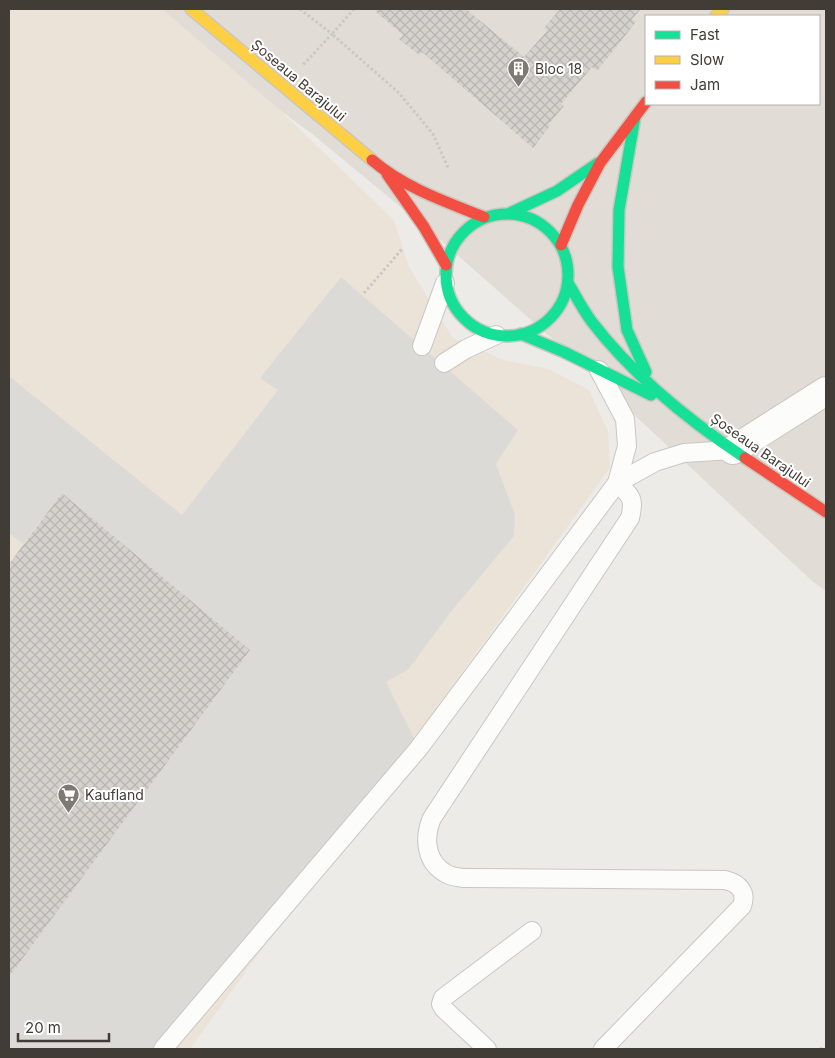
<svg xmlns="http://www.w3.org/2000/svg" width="835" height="1058" font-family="Inter,sans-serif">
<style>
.residential{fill:#e1dcd5;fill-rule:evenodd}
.commercial{fill:#ece3d8}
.parking{fill:#dcdad7}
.building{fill:url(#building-cross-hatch)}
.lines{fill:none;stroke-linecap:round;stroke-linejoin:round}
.lane-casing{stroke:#c9c7c3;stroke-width:20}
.street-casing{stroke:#c9c7c3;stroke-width:30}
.fast-casing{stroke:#cbc7bf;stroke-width:14}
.slow-casing{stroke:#cbc7bf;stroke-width:14}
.jam-casing{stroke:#cbc7bf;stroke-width:14}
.path{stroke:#cbc9c6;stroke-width:3;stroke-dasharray:2.5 2.5;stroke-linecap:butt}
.lane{stroke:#fcfcfb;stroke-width:18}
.street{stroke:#fcfcfb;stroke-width:28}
.fast{stroke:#16e098;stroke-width:11}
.slow{stroke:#ffcf43;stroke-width:11}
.jam{stroke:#f24e42;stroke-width:11}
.labels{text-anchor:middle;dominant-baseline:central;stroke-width:4;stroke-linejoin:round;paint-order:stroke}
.poi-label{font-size:14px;fill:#413c35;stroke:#fff;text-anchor:start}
.street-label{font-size:14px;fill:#413c35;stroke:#fff}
</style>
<defs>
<pattern id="building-cross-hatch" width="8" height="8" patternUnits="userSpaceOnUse" patternTransform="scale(1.25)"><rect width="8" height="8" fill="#d5d2ce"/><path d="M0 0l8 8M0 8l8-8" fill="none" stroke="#b8b5b2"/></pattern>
</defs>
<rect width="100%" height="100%" fill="#edebe7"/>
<path class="residential" d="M9 9H826V591L812 581 567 352 437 237 311 133 281 111ZM646 16H819V104H646Z"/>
<path class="commercial" d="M9 9H162L281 111 394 220 409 267 453 338 503 360 549 369 589 390 608 431 610 468 190 1049H9Z"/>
<path class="parking" d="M341 277 518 430 496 464 515 515 514 536 450 613 408 670 386 682 419 748 173 1049H9V977L250 650 62 493 23 544 9 533V376L182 515 278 390 260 378Z"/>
<g class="building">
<path d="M378 9H466L524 57 547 31 544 28 560 9H641L632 19 636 22 597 71 592 67 561 104 564 106 548 125 550 126 533 148 422 52 419 55 399 39 403 35 375 11Z"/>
<path d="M62 493 250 650 9 977V564Z"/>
</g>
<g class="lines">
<defs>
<g id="lane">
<path d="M422 346 445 283"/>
<path d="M444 363 466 349 496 335"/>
<path d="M617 483 655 462 684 453 733 450"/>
<path d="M163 1049 419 748 617 483 627 446 625 419 599 370"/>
<path d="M487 1049 444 1009 441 1004 443 998 532 931"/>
<path d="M603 1049 742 906C747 892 739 883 725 880L463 878C458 877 452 877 447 874 426 863 423 839 432 818L630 518C635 498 631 496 617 483"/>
</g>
<path id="street" d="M733 450 826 391"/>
<g id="fast">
<path d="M635 117 619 210 618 267 627 330 646 372"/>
<path d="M510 213 557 191 598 163"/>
<circle cx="507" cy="275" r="61"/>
<path d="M568 283C576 296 583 310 592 322 632 374 691 422 745 458"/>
<path d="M521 334 564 352 651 395"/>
</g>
<g id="slow">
<path d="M191 9 372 160"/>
<path d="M716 16 723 9"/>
</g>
<g id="jam">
<path d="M372 160C403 187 446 202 484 217"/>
<path d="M387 174 424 227 446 265"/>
<path d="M561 245 578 205 600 163 646 102"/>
<path d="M745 458 826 512"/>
</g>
</defs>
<use href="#lane" class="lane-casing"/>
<use href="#street" class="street-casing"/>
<use href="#fast" class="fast-casing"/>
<use href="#slow" class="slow-casing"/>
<use href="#jam" class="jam-casing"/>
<g class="path">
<path d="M300 9 332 34 303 65"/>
<path d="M354 9 332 34 399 93 433 134 449 170"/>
<path d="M364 293 403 248"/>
<path d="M820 1049 826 1048"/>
</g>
<use href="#lane" class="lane"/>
<use href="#street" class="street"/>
<use href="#fast" class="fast"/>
<use href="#slow" class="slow"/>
<use href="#jam" class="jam"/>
</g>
<defs>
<symbol id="building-pin" viewBox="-11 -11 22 30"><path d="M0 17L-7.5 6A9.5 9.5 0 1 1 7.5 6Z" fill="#7d7973" stroke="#fff"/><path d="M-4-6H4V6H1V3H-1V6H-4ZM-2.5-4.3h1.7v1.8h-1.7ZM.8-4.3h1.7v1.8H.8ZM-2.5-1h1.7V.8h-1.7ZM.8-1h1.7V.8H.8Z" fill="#fff"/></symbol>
<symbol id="supermarket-pin" viewBox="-11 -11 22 30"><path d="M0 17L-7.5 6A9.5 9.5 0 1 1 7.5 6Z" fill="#7d7973" stroke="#fff"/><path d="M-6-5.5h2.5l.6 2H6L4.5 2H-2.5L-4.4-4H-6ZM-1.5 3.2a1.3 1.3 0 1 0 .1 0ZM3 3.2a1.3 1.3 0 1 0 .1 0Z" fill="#fff"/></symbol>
</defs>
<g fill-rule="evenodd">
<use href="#building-pin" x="506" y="56" width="25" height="34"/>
<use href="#supermarket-pin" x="56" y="782" width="25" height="34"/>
</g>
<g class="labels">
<g class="poi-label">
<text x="535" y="68">Bloc 18</text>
<text x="85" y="794">Kaufland</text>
</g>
<g class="street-label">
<text transform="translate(299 80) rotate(40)">Șoseaua Barajului</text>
<text transform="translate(761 450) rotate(35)">Șoseaua Barajului</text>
</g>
</g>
<rect width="835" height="1058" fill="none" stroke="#413c35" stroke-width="20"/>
<rect x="645" y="15" width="175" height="90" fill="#ffffff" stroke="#b3b1ae"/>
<rect x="655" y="31" width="25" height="8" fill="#16e098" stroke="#b3b1ae"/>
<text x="690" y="40" font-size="15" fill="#413c35">Fast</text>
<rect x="655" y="56" width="25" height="8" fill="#ffcf43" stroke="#b3b1ae"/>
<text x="690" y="65" font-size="15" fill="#413c35">Slow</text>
<rect x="655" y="81" width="25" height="8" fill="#f24e42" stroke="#b3b1ae"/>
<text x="690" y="90" font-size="15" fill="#413c35">Jam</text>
<path d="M18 1033v8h91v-8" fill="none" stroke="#413c35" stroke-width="2.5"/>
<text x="25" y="1033" font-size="15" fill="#413c35" stroke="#ffffff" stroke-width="4" paint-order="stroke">20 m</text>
</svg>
